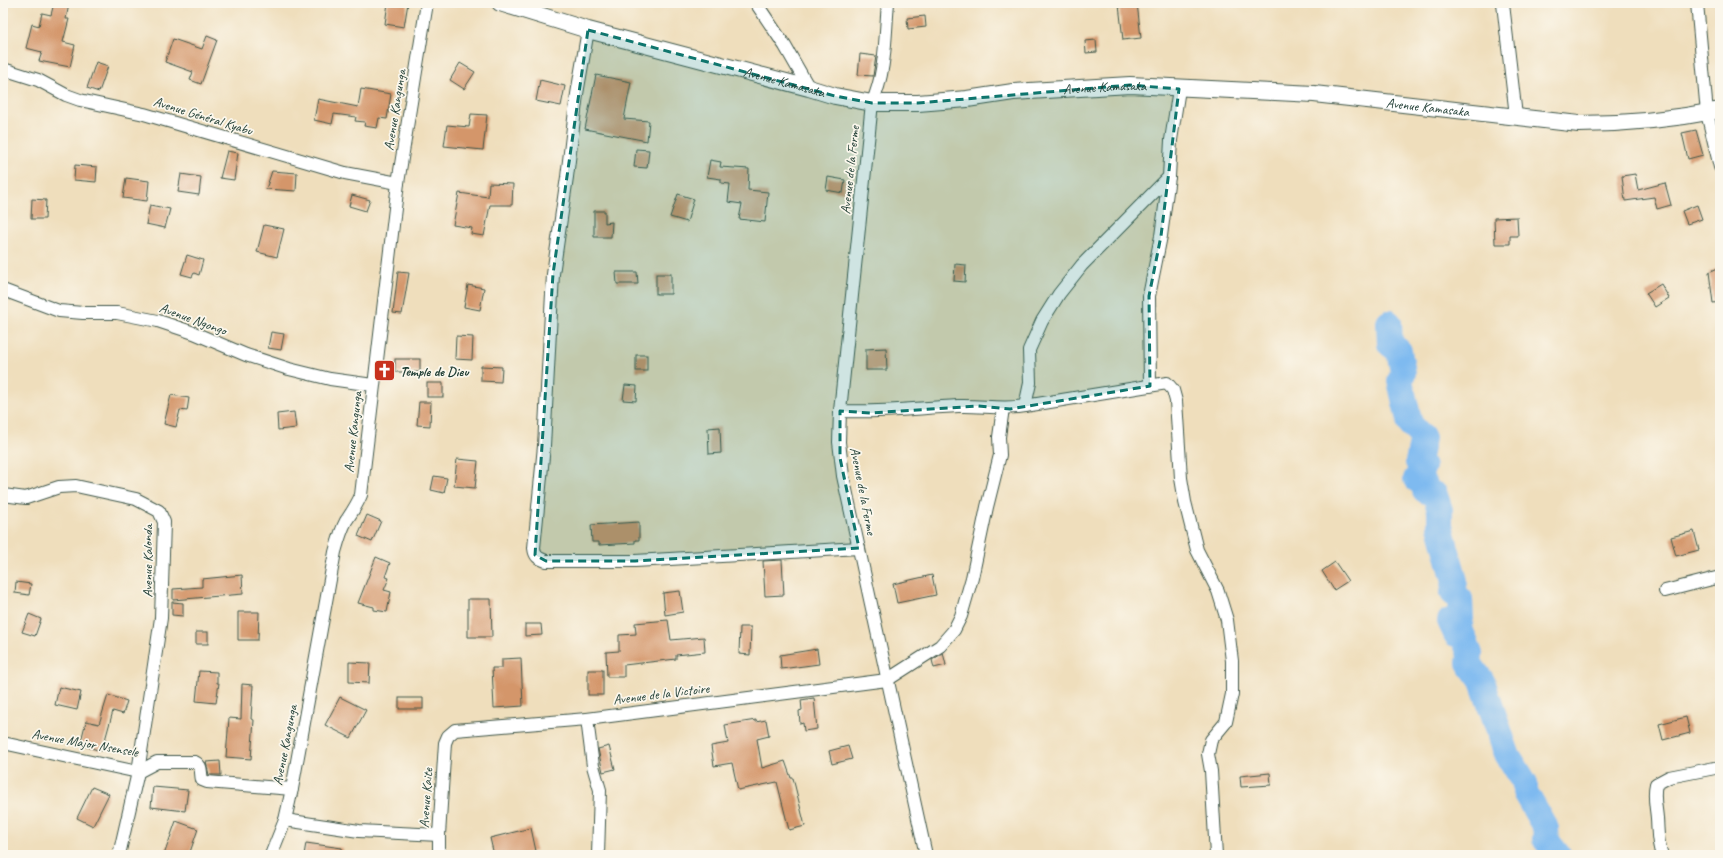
<svg xmlns="http://www.w3.org/2000/svg" width="1723" height="858" font-family="Caveat,sans-serif">
<style>
.lines{fill:none;stroke-linecap:round;stroke-linejoin:round}
.river{stroke:#7ebaf0;stroke-width:26}
.building{fill:#d4966b}
.minor-casing{stroke:#3e5548;stroke-width:14}
.tertiary-casing{stroke:#3e5548;stroke-width:18}
.minor{stroke:#fff;stroke-width:12}
.tertiary{stroke:#fff;stroke-width:16}
.marked{fill:#0f766e;fill-opacity:0.2;stroke:#0f766e;stroke-width:3;stroke-dasharray:8 5;stroke-linejoin:round}
.labels{text-anchor:middle;dominant-baseline:central;stroke-width:3.5;stroke-linejoin:round;paint-order:stroke}
.street-label{font-size:14px;fill:#1f3d34;stroke:#fbf7ec}
.poi-label{font-size:14px;font-weight:bold;fill:#1f3d34;stroke:#fbf7ec;text-anchor:start}
</style>
<rect width="100%" height="100%" fill="#fbf7ec"/>
<filter id="ink" filterUnits="userSpaceOnUse"><feTurbulence type="fractalNoise" baseFrequency=".025" numOctaves="2"/><feDisplacementMap in="SourceGraphic" scale="8" xChannelSelector="R" yChannelSelector="G"/><feConvolveMatrix kernelMatrix="1 2 1 2 8 2 1 2 1" color-interpolation-filters="sRGB"/></filter>
<filter id="wash" filterUnits="userSpaceOnUse"><feTurbulence type="fractalNoise" baseFrequency=".012" numOctaves="4" result="noise"/><feDisplacementMap in="SourceGraphic" scale="16" xChannelSelector="R" yChannelSelector="G"/><feGaussianBlur stdDeviation="0.9" result="paint"/><feColorMatrix in="noise" values="0 0 0 0 0 0 0 0 0 0 0 0 0 0 0 0 0 1.4 0 .05"/><feComposite in="paint" operator="in"/></filter>
<g filter="url(#wash)">
<rect width="100%" height="100%" fill="#efdebc"/>
<g class="lines">
<path class="river" d="M1389 323 1390 344 1399 351 1403 373 1400 381 1410 424 1423 438 1418 462 1423 467 1416 479 1425 485V490L1435 495 1440 510V526L1455 581 1453 593 1460 599 1461 619 1450 621 1456 634 1463 636 1470 654 1469 663 1482 681 1507 754 1525 783V792L1546 829 1545 839 1558 855"/>
</g>
<g id="blocks">
<g class="building">
<path d="M54 3 69 4 66 19H69L63 42 75 45 70 67 39 61 42 52 26 48 32 24 39 26 42 13 51 15Z"/>
<path d="M388 3H408L404 27 385 24Z"/>
<path d="M1137 3 1141 38 1123 40 1119 5Z"/>
<path d="M925 16 926 27 908 29 907 18Z"/>
<path d="M207 36 217 40 201 84 190 80 193 72 165 62 173 39 202 49Z"/>
<path d="M1096 40 1097 52 1086 53 1085 41Z"/>
<path d="M860 54 876 56 873 76 858 75Z"/>
<path d="M96 62 108 66 99 92 87 88Z"/>
<path d="M460 63 475 72 464 89 450 80Z"/>
<path d="M596 75 631 82 624 119 649 121 647 141 585 129Z"/>
<path d="M540 80 565 86 561 106 536 101Z"/>
<path d="M361 89 391 94 387 119 379 118 377 128 364 126 365 122 355 121 356 117 334 114 332 124 314 120 318 99 358 107Z"/>
<path d="M471 114 487 115 483 150 444 146 447 125 469 127Z"/>
<path d="M1696 130 1703 155 1688 159 1682 133Z"/>
<path d="M636 149 649 150 647 168 634 167Z"/>
<path d="M227 151 238 153 234 180 220 178Z"/>
<path d="M710 160 721 162 720 167 749 169 748 190 768 192 765 222 739 219 742 204 728 202 730 184 721 183V179L707 177Z"/>
<path d="M75 165 97 167 96 182 74 180Z"/>
<path d="M272 171 297 173 296 191 266 189Z"/>
<path d="M181 174 201 177 199 195 178 192Z"/>
<path d="M1635 174 1638 190 1665 183 1671 205 1657 209 1654 197 1625 201 1622 176Z"/>
<path d="M828 177 845 180 843 193 826 190Z"/>
<path d="M126 178 149 181 147 201 123 198Z"/>
<path d="M489 183 513 184 512 205H490L484 236 471 234 472 228 453 225 459 193 488 197Z"/>
<path d="M678 194 694 199 687 222 670 217Z"/>
<path d="M352 195 370 200 366 211 349 206Z"/>
<path d="M32 199 46 200 45 219H31Z"/>
<path d="M150 205 170 209 165 228 146 224Z"/>
<path d="M1697 205 1702 219 1687 224 1682 211Z"/>
<path d="M594 211H605V223L612 222 611 237H594Z"/>
<path d="M1517 217 1518 236H1510V244H1495L1494 218Z"/>
<path d="M264 225 284 229 277 257 257 252Z"/>
<path d="M187 255 203 260 199 275 194 273 192 277 181 274Z"/>
<path d="M955 264 966 265 965 282 954 281Z"/>
<path d="M1720 267V302L1713 303 1709 272Z"/>
<path d="M398 272 409 273 402 314 393 313Z"/>
<path d="M616 272H637L638 284H617Z"/>
<rect x="656" y="274" width="15" height="20"/>
<path d="M1661 284 1669 298 1655 307 1646 293Z"/>
<path d="M468 285 484 288 480 310 464 307Z"/>
<path d="M271 332 284 334 281 350 268 348Z"/>
<path d="M456 336 473 337 472 360 455 359Z"/>
<path d="M886 348 887 370H866V349Z"/>
<rect x="636" y="355" width="11" height="16"/>
<rect x="395" y="359" width="25" height="13"/>
<path d="M481 366 502 367 501 382 481 381Z"/>
<rect x="427" y="383" width="16" height="14"/>
<path d="M625 385 637 386 636 401 623 400Z"/>
<path d="M171 395 189 398 187 411 180 410 176 427 164 424Z"/>
<path d="M419 402H431L430 426 417 425Z"/>
<path d="M294 412 296 428 278 430 277 414Z"/>
<path d="M720 427 721 453 709 454 708 428Z"/>
<path d="M457 459 478 461 475 488 454 486Z"/>
<path d="M434 476 447 478 444 493 431 490Z"/>
<path d="M367 515 381 521 372 542 358 536Z"/>
<path d="M639 522V540H635V543L599 545V542H592L591 525Z"/>
<path d="M1694 531 1699 550 1676 556 1671 537Z"/>
<path d="M376 557 390 563 385 577 389 578 384 590 391 592 387 612 374 610V607L358 603Z"/>
<path d="M782 560 784 595 765 596 763 561Z"/>
<path d="M1335 562 1348 581 1334 590 1322 571Z"/>
<path d="M242 575 243 594 173 600V589L202 587V579Z"/>
<path d="M932 575 936 595 897 603 893 584Z"/>
<path d="M16 582 31 584 29 595 15 593Z"/>
<path d="M680 591 683 612 665 615 663 593Z"/>
<path d="M468 599H491L492 637H468Z"/>
<path d="M172 602 183 603V616L172 615Z"/>
<path d="M238 612H259L258 640H238Z"/>
<path d="M29 614 41 619 35 636 22 632Z"/>
<path d="M668 620 671 640 704 637 705 652 676 655V659L624 665V677H607L606 652 619 651V635L636 634 635 623Z"/>
<path d="M525 624H541L542 635 525 636Z"/>
<path d="M740 627H751L750 655 739 654Z"/>
<rect x="196" y="632" width="12" height="12"/>
<path d="M817 649 819 664 781 669 780 655Z"/>
<path d="M943 653 946 665 934 668 932 660Z"/>
<path d="M521 658 523 706 494 708 492 668H502V659Z"/>
<path d="M349 662 370 663 369 683 349 682Z"/>
<rect x="588" y="670" width="15" height="25"/>
<path d="M199 671 217 672V683H219L216 703 196 701Z"/>
<path d="M242 684 253 685 251 719 254 720 251 759 226 757 229 718 241 719Z"/>
<path d="M59 687 81 692 77 710 55 705Z"/>
<path d="M108 695 127 701 123 714 113 711 102 751 80 745 86 721 99 724Z"/>
<path d="M340 697 366 710 351 738 325 725Z"/>
<rect x="399" y="698" width="24" height="11"/>
<path d="M814 698 817 729 804 731 803 723 800 724 799 711 802 710 801 700Z"/>
<path d="M1686 717 1690 733 1663 740 1659 724Z"/>
<path d="M756 720V722L766 720 769 736 757 739 762 768 785 761 791 778H793L805 826 789 830 777 782 738 790 732 763 714 766 711 746 728 743 725 725Z"/>
<path d="M609 746 615 769 603 772 598 749Z"/>
<path d="M848 746 852 759 832 764 829 751Z"/>
<path d="M220 761 221 775H209L206 762Z"/>
<path d="M1270 773 1271 785 1241 787 1240 776Z"/>
<path d="M92 787 109 794 93 826 77 818Z"/>
<path d="M153 787 188 790 185 811 151 807Z"/>
<path d="M176 821 198 829 189 855H164Z"/>
<path d="M531 828 536 851 520 855H494L490 838Z"/>
<path d="M306 843 342 848V855H304Z"/>
</g>
</g>
</g>
<g filter="url(#ink)">
<use href="#blocks" fill-opacity="0" stroke="#3e5548" stroke-width="1"/>
<g class="lines">
<defs>
<g id="minor">
<path d="M756 3 785 46 809 88"/>
<path d="M888 3C885 36 886 73 872 103L840 411 839 442 843 476 926 855"/>
<path d="M1697 3 1707 113 1720 167"/>
<path d="M1503 4 1516 116"/>
<path d="M588 30 577 94 567 177 553 274 544 446 534 548C535 557 538 558 546 561H635L859 548"/>
<path d="M3 69 38 80 66 95 80 100 144 114 345 173 398 183"/>
<path d="M3 290 59 311 83 313H117L158 321 194 333 246 355 289 369 330 379 373 385"/>
<path d="M1150 386 1149 296 1161 236 1169 177"/>
<path d="M1025 406 1167 383 1173 390 1176 401 1181 478 1185 502 1197 550 1218 591 1227 620 1232 661V694L1226 722 1211 740 1208 754 1211 771 1216 855"/>
<path d="M840 411C882 413 917 408 958 406 981 405 1003 410 1025 406L1030 383 1029 350 1042 321 1059 294 1082 265 1169 177 1171 140 1179 89"/>
<path d="M3 495 26 498 59 487 76 486 136 499 159 511 164 522 161 618 138 772 119 855"/>
<path d="M1665 591 1720 577"/>
<path d="M587 719 593 766 600 790 598 855"/>
<path d="M3 743 138 772 157 762H195C203 766 200 773 202 780L207 782 292 789"/>
<path d="M285 820 359 831 439 835"/>
<path d="M271 855 285 820 292 789 335 552C338 541 341 530 346 521 352 512 357 505 361 495L398 183 427 3"/>
<path d="M439 855V835L445 743 448 736 455 730 587 719 887 680 940 646 954 630 961 616 972 578 987 507 1000 455 999 437 1003 408"/>
<path d="M1662 855C1657 842 1658 832 1657 818 1656 806 1653 796 1656 784L1669 777 1720 767"/>
</g>
<g id="tertiary">
<path id="s1" d="M500 3 588 30 809 88 835 96 872 103H918L967 99 1013 92 1130 85 1314 94 1579 124C1626 124 1674 119 1720 110"/>
</g>
</defs>
<use href="#minor" class="minor-casing"/>
<use href="#tertiary" class="tertiary-casing"/>
<use href="#minor" class="minor"/>
<use href="#tertiary" class="tertiary"/>
</g>
</g>
<path class="marked" d="M588 30 835 96 872 103H918L1130 85 1179 89 1161 236 1149 296 1150 386 1010 409 978 406 870 413 840 411V458L859 548 635 561H546L535 555 553 274Z"/>
<defs>
<symbol id="church-square" viewBox="-11 -11 22 22"><rect x="-9" y="-9" width="18" height="18" rx="4" fill="#c8321e" stroke="#fbf7ec"/><path d="M-1.2-6h2.4v3.5h3.3v2.4h-3.3V6h-2.4V-.1h-3.3v-2.4h3.3Z" fill="#fff"/></symbol>
</defs>
<g fill-rule="evenodd">
<use href="#church-square" x="372" y="358" width="25" height="25"/>
</g>
<g class="labels">
<g class="street-label">
<text stroke="none"><textPath href="#s1" startOffset="295">Avenue Kamasaka</textPath></text>
<text stroke="none"><textPath href="#s1" startOffset="619">Avenue Kamasaka</textPath></text>
<text stroke="none"><textPath href="#s1" startOffset="943">Avenue Kamasaka</textPath></text>
<text transform="translate(395 110) rotate(-81)">Avenue Kangunga</text>
<text transform="translate(203 116) rotate(17)">Avenue Général Kyabu</text>
<text transform="translate(850 170) rotate(-84)">Avenue de la Ferme</text>
<text transform="translate(193 319) rotate(20)">Avenue Ngongo</text>
<text transform="translate(353 432) rotate(-84)">Avenue Kangunga</text>
<text transform="translate(863 491) rotate(79)">Avenue de la Ferme</text>
<text transform="translate(147 561) rotate(-90)">Avenue Kalonda</text>
<text transform="translate(661 694) rotate(-7)">Avenue de la Victoire</text>
<text transform="translate(85 743) rotate(10)">Avenue Major Nsensele</text>
<text transform="translate(285 745) rotate(-79)">Avenue Kangunga</text>
<text transform="translate(426 798) rotate(-86)">Avenue Kaite</text>
</g>
<g class="poi-label">
<text x="400" y="371">Temple de Dieu</text>
</g>
</g>
<rect width="1723" height="858" fill="none" stroke="#fbf7ec" stroke-width="16"/>
</svg>
